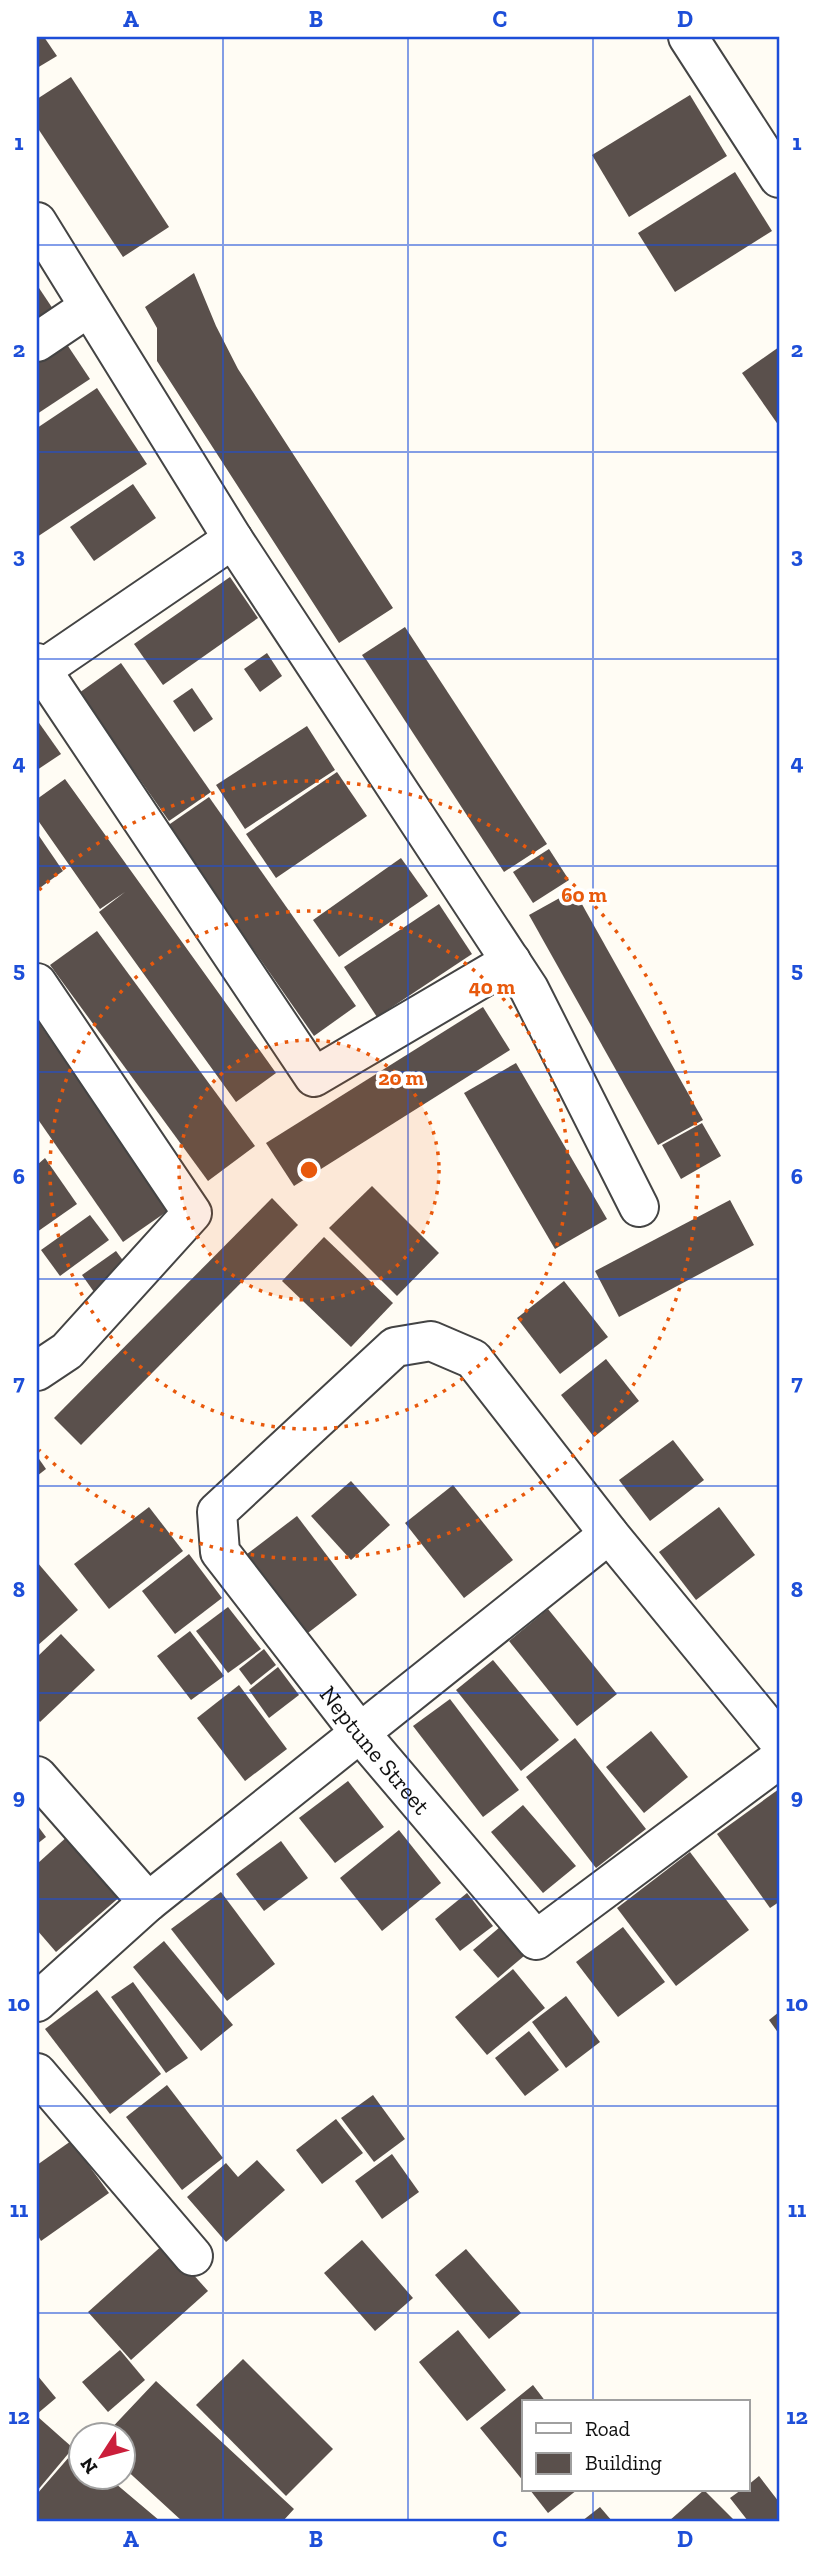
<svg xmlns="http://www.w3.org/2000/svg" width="816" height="2558" font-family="'Zilla Slab',serif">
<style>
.building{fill:#5a504c}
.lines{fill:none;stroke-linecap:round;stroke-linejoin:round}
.minor-casing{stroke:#444;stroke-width:42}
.minor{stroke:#fff;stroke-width:38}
.grid{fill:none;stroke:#1d4ed8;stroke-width:2;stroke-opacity:0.55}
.ring{fill:none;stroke:#e8590c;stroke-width:3.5;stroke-dasharray:3.5 7}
.labels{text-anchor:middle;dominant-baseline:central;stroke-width:7;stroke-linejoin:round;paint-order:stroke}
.street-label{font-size:24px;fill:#111;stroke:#fff}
.centre{fill:#e8590c;stroke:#fff;stroke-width:3.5}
.ring-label{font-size:21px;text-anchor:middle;font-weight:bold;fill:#e8590c;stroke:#fff;stroke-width:7;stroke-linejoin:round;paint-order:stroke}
.neatline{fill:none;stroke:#1d4ed8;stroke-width:2.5}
.grid-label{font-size:23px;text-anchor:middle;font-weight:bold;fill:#1d4ed8}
</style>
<rect width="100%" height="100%" fill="#fffcf4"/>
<g class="building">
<path d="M37 37H44L57 56 37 68Z"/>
<path d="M71 77 169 227 123 257 37 127V99Z"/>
<path d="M690 95 727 156 629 217 592 155Z"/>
<path d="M735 172 772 231 675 292 638 233Z"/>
<path d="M194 273 216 326 238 369 393 608 339 643 157 361V328L145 307Z"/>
<path d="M37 285 53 309 37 320Z"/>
<path d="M66 343 90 379 37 414V362Z"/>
<path d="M779 347V426L742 373Z"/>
<path d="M97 388 147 464 37 537V428Z"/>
<path d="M133 484 156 518 94 561 70 527Z"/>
<path d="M230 577 258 618 163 685 134 644Z"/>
<path d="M405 627 547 844 504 872 362 655Z"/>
<path d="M267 653 282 676 260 692 244 669Z"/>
<path d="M121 663 211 792 169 821 79 693Z"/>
<path d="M192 688 213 719 194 732 173 701Z"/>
<path d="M37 720 61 754 37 770Z"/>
<path d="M307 726 335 770 245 829 216 785Z"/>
<path d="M337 772 367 816 276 878 246 834Z"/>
<path d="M65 779 276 1073 236 1102 99 912 125 892 100 909 37 819V799Z"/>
<path d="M209 797 356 1006 314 1036 167 826Z"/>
<path d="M37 833 63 871 37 890Z"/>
<path d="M549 849 569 880 533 903 513 872Z"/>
<path d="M401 858 428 896 339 957 313 920Z"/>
<path d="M574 890 703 1120 658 1145 529 915Z"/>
<path d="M439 904 472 954 377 1017 344 967Z"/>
<path d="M97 931 255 1146 208 1181 50 965Z"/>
<path d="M483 1007 510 1050 294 1186 266 1143Z"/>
<path d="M37 1020 169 1210 123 1242 37 1118Z"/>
<path d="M516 1063 607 1219 555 1249 464 1093Z"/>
<path d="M702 1123 721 1156 681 1179 662 1145Z"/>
<path d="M45 1158 77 1204 37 1232V1165Z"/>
<path d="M372 1186 439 1253 397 1296 329 1228Z"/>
<path d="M272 1198 298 1225 81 1445 54 1418Z"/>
<path d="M730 1200 754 1245 619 1317 595 1271Z"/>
<path d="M90 1215 109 1240 60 1276 41 1250Z"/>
<path d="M324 1237 393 1303 351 1347 282 1281Z"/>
<path d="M116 1251 133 1274 99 1299 82 1275Z"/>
<path d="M564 1281 608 1337 560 1374 517 1318Z"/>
<path d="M606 1359 639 1401 594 1437 561 1395Z"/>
<path d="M673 1440 704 1480 650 1521 619 1480Z"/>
<path d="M37 1456 46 1469 37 1476Z"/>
<path d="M351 1481 390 1525 351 1560 311 1516Z"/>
<path d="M453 1485 513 1560 464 1598 405 1523Z"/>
<path d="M149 1507 183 1551 109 1609 74 1564Z"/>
<path d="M719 1507 755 1555 696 1600 659 1552Z"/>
<path d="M297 1516 357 1595 304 1636 243 1557Z"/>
<path d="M189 1554 222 1598 175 1634 142 1591Z"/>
<path d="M37 1562 78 1610 37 1646Z"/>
<path d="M228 1607 261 1649 228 1673 196 1631Z"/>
<path d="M548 1609 617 1694 577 1726 509 1641Z"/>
<path d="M190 1631 224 1676 191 1700 157 1656Z"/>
<path d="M61 1634 95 1670 40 1722 37 1718V1657Z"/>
<path d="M264 1649 276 1665 251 1685 239 1669Z"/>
<path d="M493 1660 559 1740 521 1771 456 1690Z"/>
<path d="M278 1667 299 1695 269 1718 249 1690Z"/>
<path d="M239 1685 287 1749 245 1781 197 1718Z"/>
<path d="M450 1699 519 1790 483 1817 413 1726Z"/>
<path d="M651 1731 688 1777 644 1813 606 1767Z"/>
<path d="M575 1738 646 1829 596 1868 526 1777Z"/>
<path d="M348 1781 384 1827 335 1863 299 1818Z"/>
<path d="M779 1789V1902L770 1908 717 1834Z"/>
<path d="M523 1805 576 1866 543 1893 491 1832Z"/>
<path d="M37 1825 46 1837 37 1844Z"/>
<path d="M399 1830 441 1883 382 1931 340 1878Z"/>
<path d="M69 1835 122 1895 56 1952 37 1930V1864Z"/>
<path d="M281 1841 308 1878 264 1911 236 1874Z"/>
<path d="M690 1852 749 1930 676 1986 617 1908Z"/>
<path d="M221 1892 275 1964 227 2001 171 1929Z"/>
<path d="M467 1893 493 1926 460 1951 435 1919Z"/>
<path d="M500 1927 524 1956 498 1978 473 1950Z"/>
<path d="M623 1927 665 1982 618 2017 576 1962Z"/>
<path d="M164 1941 233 2025 201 2051 133 1967Z"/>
<path d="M513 1969 545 2008 487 2055 455 2017Z"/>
<path d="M133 1982 188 2058 166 2073 111 1997Z"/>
<path d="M97 1990 161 2074 110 2114 45 2029Z"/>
<path d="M566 1996 600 2042 566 2068 532 2022Z"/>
<path d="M779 2012V2034L769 2020Z"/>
<path d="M529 2031 559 2070 525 2096 495 2058Z"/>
<path d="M167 2085 223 2158 182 2190 126 2117Z"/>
<path d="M373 2095 405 2139 374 2162 341 2118Z"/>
<path d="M336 2119 363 2153 322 2184 296 2150Z"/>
<path d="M71 2141 109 2193 41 2241 37 2234V2165Z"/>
<path d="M392 2154 419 2192 382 2219 355 2181Z"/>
<path d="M257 2160 285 2190 226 2242 187 2197 226 2163 238 2177Z"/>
<path d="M362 2240 413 2298 375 2331 324 2273Z"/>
<path d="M165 2243 208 2291 131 2360 88 2312Z"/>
<path d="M466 2249 521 2313 489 2339 435 2275Z"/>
<path d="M458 2330 506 2390 467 2421 419 2362Z"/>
<path d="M120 2350 145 2380 108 2412 82 2382Z"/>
<path d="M243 2359 333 2449 286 2496 196 2405Z"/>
<path d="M37 2375 56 2398 37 2414Z"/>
<path d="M156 2381 294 2509 283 2521H182L122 2466V2435H105Z"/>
<path d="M533 2385 546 2402H524V2482L480 2428Z"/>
<path d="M38 2417 73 2448 37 2491V2419Z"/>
<path d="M76 2449 80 2453V2478H109L160 2521H37V2494Z"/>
<path d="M759 2476 779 2502V2521H748L730 2498 741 2490H748V2485Z"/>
<path d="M530 2490H577L548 2513Z"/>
<path d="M704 2490 735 2521H669Z"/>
<path d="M600 2507 612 2521H582Z"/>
</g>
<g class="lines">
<defs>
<g id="minor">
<path d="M688 37 779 178"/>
<path d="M37 222 233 539 529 989 639 1207"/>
<path d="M37 342 89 307"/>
<path d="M37 663 314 1077 511 961"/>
<path d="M41 670 233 539"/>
<path d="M37 983 192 1213 67 1351 37 1371"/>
<path id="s1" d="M779 1741 609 1534 473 1359 431 1341 395 1347 217 1512 220 1552 360 1733 536 1940 779 1759"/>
<path d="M37 1776 148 1902"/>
<path d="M37 2002 148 1902 609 1534"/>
<path d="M37 2073 193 2256"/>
</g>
</defs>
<use href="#minor" class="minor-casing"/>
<use href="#minor" class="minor"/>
</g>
<path class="grid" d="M223 37V2521M408 37V2521M593 37V2402M37 245H779M37 452H779M37 659H779M37 866H779M37 1072H779M37 1279H779M37 1486H779M37 1693H779M37 1899H779M37 2106H779M37 2313H779M593 2490V2521"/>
<circle cx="309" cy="1170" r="130" fill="#e8590c" fill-opacity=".12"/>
<g class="ring">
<circle cx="309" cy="1170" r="130"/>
<circle cx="309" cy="1170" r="259"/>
<path d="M39 890A389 389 0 1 1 39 1450"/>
</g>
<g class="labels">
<g class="street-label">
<text stroke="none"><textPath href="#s1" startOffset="1106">Neptune Street</textPath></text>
</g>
</g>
<circle cx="309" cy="1170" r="10" class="centre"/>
<g class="ring-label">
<text x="584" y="902">60 m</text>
<text x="492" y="994">40 m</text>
<text x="401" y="1085">20 m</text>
</g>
<rect width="816" height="2558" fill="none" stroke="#ffffff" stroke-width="77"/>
<rect x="522" y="2400" width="228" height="91" fill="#ffffff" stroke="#a0a0a0" stroke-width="2"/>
<rect x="536" y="2423" width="35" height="10" fill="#ffffff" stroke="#a0a0a0" stroke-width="2"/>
<text x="585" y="2436" font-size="21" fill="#111111">Road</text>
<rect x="536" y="2453" width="35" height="21" fill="#5a504c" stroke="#a0a0a0" stroke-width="2"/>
<text x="585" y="2470" font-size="21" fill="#111111">Building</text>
<g transform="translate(102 2456) rotate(234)"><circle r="33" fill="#ffffff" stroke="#a0a0a0" stroke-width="2"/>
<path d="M0-5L12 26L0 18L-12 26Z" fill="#cb1f3b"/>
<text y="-10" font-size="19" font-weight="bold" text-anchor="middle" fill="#111111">N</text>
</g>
<rect x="38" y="38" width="740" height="2482" class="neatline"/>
<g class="grid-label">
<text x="131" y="27">A</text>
<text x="316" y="27">B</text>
<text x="500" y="27">C</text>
<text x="685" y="27">D</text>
<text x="19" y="150">1</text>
<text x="797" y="150">1</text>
<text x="19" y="357">2</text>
<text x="797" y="357">2</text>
<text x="19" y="563">3</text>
<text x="797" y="563">3</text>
<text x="19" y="770">4</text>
<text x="797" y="770">4</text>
<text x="19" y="977">5</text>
<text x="797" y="977">5</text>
<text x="19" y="1184">6</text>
<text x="797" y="1184">6</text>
<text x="19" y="1390">7</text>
<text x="797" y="1390">7</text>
<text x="19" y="1597">8</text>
<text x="797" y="1597">8</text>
<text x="19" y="1804">9</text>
<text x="797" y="1804">9</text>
<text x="19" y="2011">10</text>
<text x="797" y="2011">10</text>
<text x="19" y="2217">11</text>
<text x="797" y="2217">11</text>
<text x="19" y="2424">12</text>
<text x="797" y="2424">12</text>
<text x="131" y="2547">A</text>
<text x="316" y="2547">B</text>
<text x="500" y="2547">C</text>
<text x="685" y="2547">D</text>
</g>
</svg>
